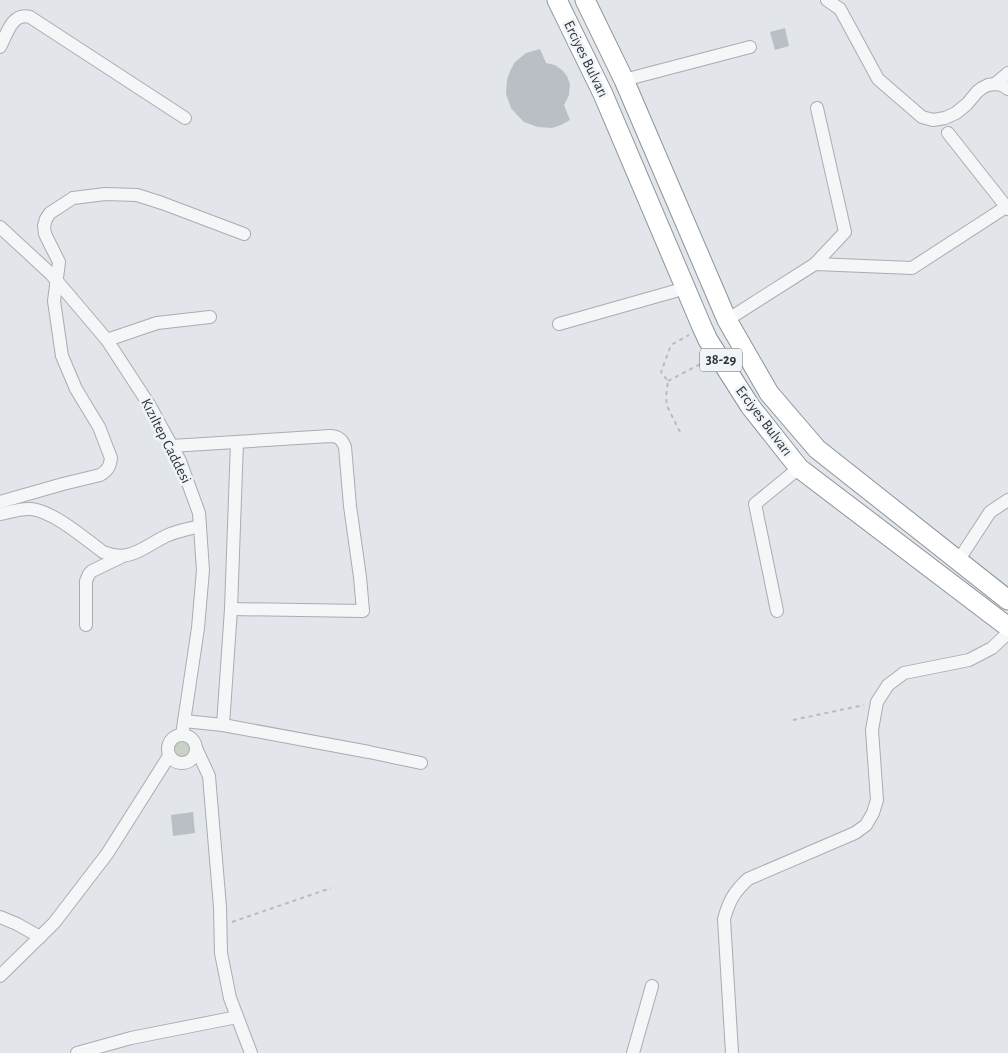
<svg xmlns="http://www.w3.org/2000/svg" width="1008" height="1053" font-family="'Alegreya Sans',sans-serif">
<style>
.green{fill:#c9d2c4}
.building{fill:#babfc5}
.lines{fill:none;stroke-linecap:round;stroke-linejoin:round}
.minor-casing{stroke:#a8adb3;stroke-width:14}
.highway-casing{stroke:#8b949e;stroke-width:21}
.path{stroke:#b8bcc0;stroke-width:2;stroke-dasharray:4 4;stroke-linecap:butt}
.minor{stroke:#f4f6f8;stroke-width:12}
.highway{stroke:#fff;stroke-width:19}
.labels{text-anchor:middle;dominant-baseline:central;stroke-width:5;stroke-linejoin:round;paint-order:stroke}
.shield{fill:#f1f4f7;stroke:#676e76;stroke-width:1}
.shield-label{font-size:14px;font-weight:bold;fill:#2c353f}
.street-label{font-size:15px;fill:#2c353f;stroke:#f1f4f7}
</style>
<rect width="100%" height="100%" fill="#e2e5e9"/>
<circle class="green" cx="182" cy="749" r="8"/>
<g class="building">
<path d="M785 28 789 46 775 50 770 32Z"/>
<path d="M540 49 546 63 555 65 562 70 567 76 570 84 569 95 564 105 570 120 561 125 552 128 538 127 524 122 517 115 511 108 506 94 507 80 510 71 515 62 526 53Z"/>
<path d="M193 812 195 833 173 836 171 815Z"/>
</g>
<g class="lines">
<defs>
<g id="minor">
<path d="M827 0 840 9 878 79 922 117 933 120 945 118 956 113 967 104 977 92 982 88 988 85 995 84 1002 85 1008 89"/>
<path d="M0 47C7 34 12 12 30 17L185 118"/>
<path d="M624 80 750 47"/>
<path d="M995 84 1008 73"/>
<path d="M948 133 1008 209"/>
<path d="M0 227 51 274 107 340 150 406 180 461 199 513 203 570 198 628 182 735"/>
<path d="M815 264 912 268 1006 207"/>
<path d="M727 320 815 264 845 232 817 108"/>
<path d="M559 324 686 288"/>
<path d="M107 340 157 323 210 317"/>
<path d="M171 446 330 436C338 436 342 439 345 447L350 506 360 577 363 611 231 609"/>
<path d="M0 502 63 484 100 475C107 471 110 467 111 458L99 427 76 389 62 356 54 301 59 262 45 234 44 226 46 219 50 213 73 198 105 194 137 195 162 203 244 234"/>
<path d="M0 514C10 512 21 508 31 509 53 511 84 538 103 552 130 563 143 547 166 536 176 531 189 529 200 526"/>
<path d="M958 561 990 512 1008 500"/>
<path d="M777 611 755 504 799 468"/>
<path d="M86 625V581L89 574 92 571 121 557"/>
<path d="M184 721 223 725 369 752 421 763"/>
<path d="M223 725 231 609 237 442"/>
<circle cx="182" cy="749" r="14"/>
<path d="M196 748 209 776 220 907 221 953 230 998 251 1053"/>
<path d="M0 917 17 924 40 937"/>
<path d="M0 976 54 923 107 854 169 756"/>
<path d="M77 1053 131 1038 237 1017"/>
<path d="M633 1053 652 986"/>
<path d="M732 1053 724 919C729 901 734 892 748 879L855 833 866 825 873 813 877 800 872 730 877 702 888 685 904 673 969 660 992 648 1008 633"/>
</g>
<g id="highway">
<path d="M557 0 603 94 702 327 708 340 750 406 799 468 1008 627"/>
<path d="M585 0 624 80 727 320 769 393 817 449 1008 600"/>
</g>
</defs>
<use href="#minor" class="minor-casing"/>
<use href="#highway" class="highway-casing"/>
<g class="path">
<path d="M668 381 704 362"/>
<path d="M680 432 667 406 666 397 668 381 661 372 671 345 689 335"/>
<path d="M793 720 864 705"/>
<path d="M232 922 331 888"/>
</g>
<use href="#minor" class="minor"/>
<use href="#highway" class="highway"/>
</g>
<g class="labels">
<rect class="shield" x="700" y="348.5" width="42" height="23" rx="4"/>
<g class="shield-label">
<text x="721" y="360">38-29</text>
</g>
<g class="street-label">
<text transform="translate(586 59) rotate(64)">Erciyes Bulvarı</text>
<text transform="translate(764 421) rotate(53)">Erciyes Bulvarı</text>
<text transform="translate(166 441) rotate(63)">Kızıltep Caddesi</text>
</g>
</g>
</svg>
